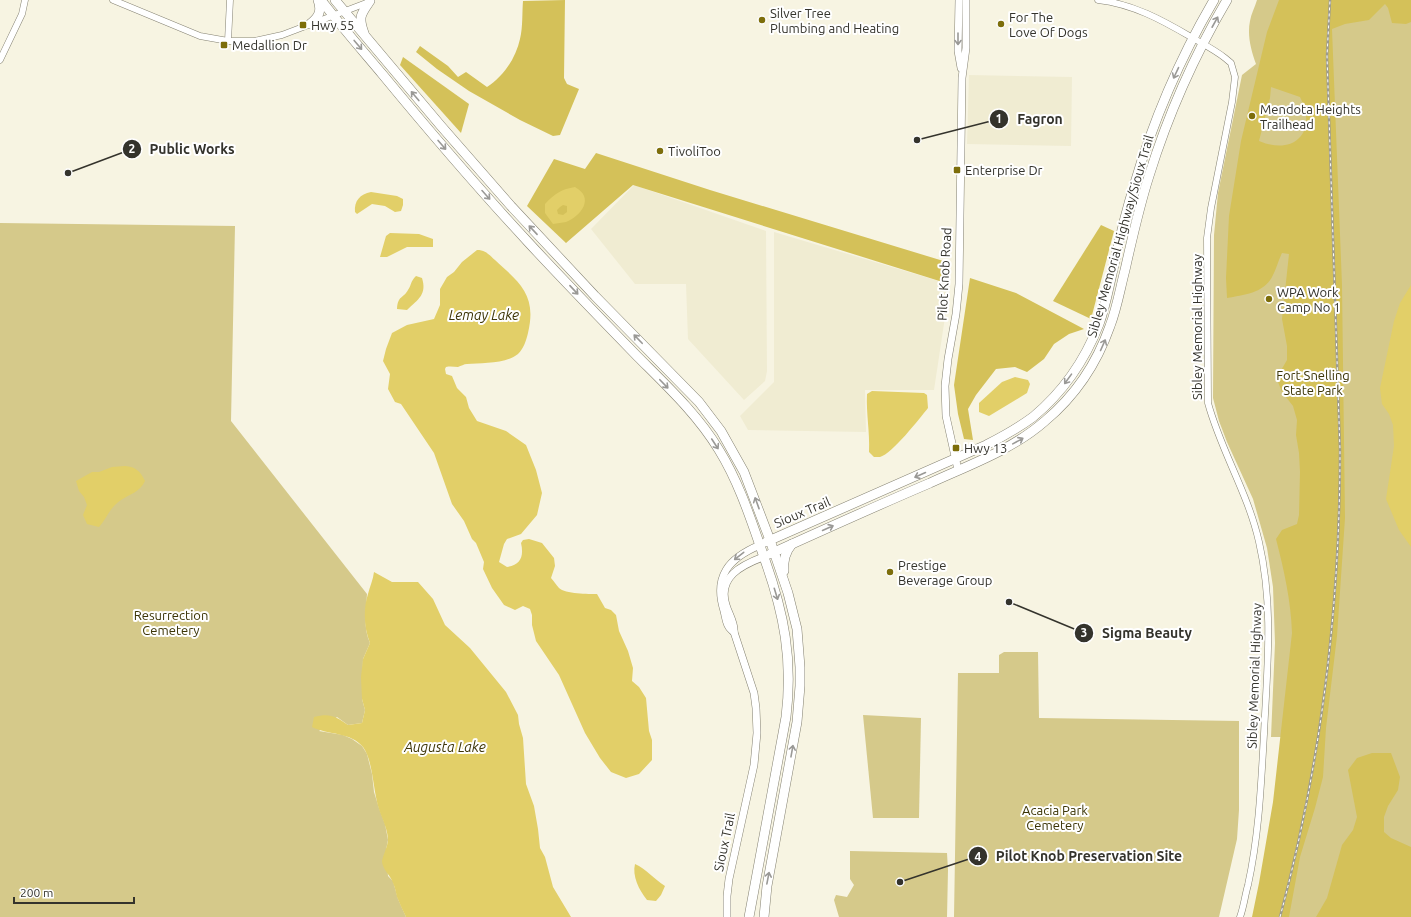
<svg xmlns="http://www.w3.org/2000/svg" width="1411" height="917" font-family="Ubuntu,sans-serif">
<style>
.built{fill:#f0ecd2}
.green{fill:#d5c98a}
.forest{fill:#d4c159;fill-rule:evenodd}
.water{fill:#e2cf68;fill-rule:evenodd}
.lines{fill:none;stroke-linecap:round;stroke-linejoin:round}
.minor-casing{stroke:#848171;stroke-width:7}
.major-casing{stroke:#848171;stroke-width:8}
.highway-casing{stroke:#848171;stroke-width:10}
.minor{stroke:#fff;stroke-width:6}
.major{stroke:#fff;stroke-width:7}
.highway{stroke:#fff;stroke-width:9}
.rail-casing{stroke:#9d9b8e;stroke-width:2.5}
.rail{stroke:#fff;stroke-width:1;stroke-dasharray:3;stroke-linecap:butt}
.oneway{stroke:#9a9996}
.poi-dot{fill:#7d6e0b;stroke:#fff;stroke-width:1.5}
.labels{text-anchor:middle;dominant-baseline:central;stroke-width:4;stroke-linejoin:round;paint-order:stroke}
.poi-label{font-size:13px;fill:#34332c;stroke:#fff;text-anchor:start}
.street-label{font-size:13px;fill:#34332c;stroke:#fff}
.park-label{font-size:13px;fill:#3b3405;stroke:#fff}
.water-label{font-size:14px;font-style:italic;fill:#3e3608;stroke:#fff}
.leader{fill:none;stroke:#34332c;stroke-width:1.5}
.callout-dot{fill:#34332c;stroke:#fff;stroke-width:1.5}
.mark-label{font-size:12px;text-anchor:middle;font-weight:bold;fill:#fff}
.callout-label{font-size:14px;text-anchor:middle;font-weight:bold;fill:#34332c;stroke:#fff;stroke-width:4;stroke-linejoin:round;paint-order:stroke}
</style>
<rect width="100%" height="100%" fill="#f7f4e2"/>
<g class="built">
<path d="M969 75 1072 77 1071 146 967 144Z"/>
<path d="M634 185 766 231 767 371 765 381 744 400 688 339 686 284H635L591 229Z"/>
<path d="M774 232 949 284 947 304 934 390H865L866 432 748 430 740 416 774 382Z"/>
</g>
<g class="green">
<path d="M1257 0H1411V917H1284L1323 737H1271L1275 643 1273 587 1267 548 1253 499 1227 442 1219 421 1213 398 1214 235 1218 193 1242 75 1256 64C1251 50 1247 35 1250 21 1251 14 1255 7 1257 0Z"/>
<path d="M0 223 235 226 231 421 367 594C366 611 363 628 370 643L363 659 362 699 365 710 362 723 348 725 337 717 319 731 343 735 352 739 362 746 367 754 372 774 374 792 379 808 385 824 388 840 386 850 388 876 393 881 398 899 406 917H0Z"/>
<path d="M1004 652H1038L1039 718 1239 721V810L1237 839 1219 917H954L958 673H999V655Z"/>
<path d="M863 715 921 718 919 818H873Z"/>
<path d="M850 851 947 853 948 870 947 917H839L834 900 836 895 847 897 854 885 850 879Z"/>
</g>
<g class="forest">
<path d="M565 0 564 78 567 84 579 89 560 135 553 136 520 120 469 91 437 69 416 52 420 46 448 66 458 77 466 72 487 87C503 77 516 58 520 39 523 27 522 13 523 1Z"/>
<path d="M1279 0H1411V22L1406 24 1392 23 1388 8 1385 4 1369 20 1345 24 1332 29 1342 285 1345 518 1337 636 1326 728 1323 777 1315 808 1300 857 1289 917H1252L1259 883 1273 802 1292 633C1291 601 1284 570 1276 539L1282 530 1297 524 1299 515 1300 472 1299 453 1296 435 1297 420 1293 406 1282 392 1278 382 1280 372 1287 360V346L1282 319 1289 254 1282 253C1278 261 1276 270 1272 277 1264 293 1243 295 1227 298L1226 278 1229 216 1241 141 1267 32ZM1271 87 1300 97C1318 131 1295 156 1259 141L1270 98Z"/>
<path d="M403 57 469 104 461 133 400 65Z"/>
<path d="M596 153 710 190 950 263 949 284 633 185 566 243 527 206 554 159 585 169Z"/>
<path d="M1101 225 1114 231 1091 319 1053 301Z"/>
<path d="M970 278 1016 293 1084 329 1069 334 1054 344 1044 359 1027 372 1015 367 996 369 976 395 968 409 973 440 964 439 958 414 954 385Z"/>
<path d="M1372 753H1391L1400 777 1398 790 1388 806 1384 817V832L1391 838 1411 847V917H1316L1327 898 1342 845 1353 830 1357 817 1348 770 1357 758Z"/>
</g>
<g class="water">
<path d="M575 187C595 198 581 216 566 222 562 223 557 223 553 224L545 213V204C554 194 562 189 575 187ZM563 205 567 206V212L563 215 558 214 557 210 560 207Z"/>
<path d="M371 192 397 196 403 199V205L401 211 395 212 385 206 372 204 357 214 355 212C354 201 360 194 371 192Z"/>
<path d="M390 233 419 234 433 239V247H407L387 257H380L386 236Z"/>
<path d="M477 250C486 250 489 255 495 260 520 283 537 295 528 333 526 341 524 348 518 354 506 364 481 363 467 364 464 364 461 366 458 367 454 367 451 366 446 367L445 369 446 374 452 376 457 388 466 397 469 408 477 421 506 431 526 445 536 470 542 493 537 515 521 534 507 539 504 544 499 562 507 567C521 565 524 556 521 543L523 540 529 539 542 543 554 558 555 566 551 578C554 581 556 585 559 588 565 594 589 594 597 594L605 608 611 610 616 615 619 631 628 651 633 668 632 681 639 687 646 698 649 731 652 740V760L639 774 626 778 611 772 600 758 585 733 559 675 536 641 532 625V615L530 609 523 606 515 610 504 605 492 588 483 569 484 562 476 543 472 539 464 521 452 504 434 453 401 404 395 402 388 389 390 374 383 361 386 349 392 333 407 325 434 319 440 305V289L447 277 454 272 462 262Z"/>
<path d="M416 276 422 278C427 294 419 299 407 310L397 309C398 295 403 299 408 290 412 284 410 282 416 276Z"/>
<path d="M1411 285V547L1399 530 1386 499 1394 446 1393 425 1389 414 1382 404 1380 388 1394 321 1400 303Z"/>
<path d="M1015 377 1028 380 1030 384 1027 393 989 416 979 412V403L1002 382Z"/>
<path d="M872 391 924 393 927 395 928 408C920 418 892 454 880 457 878 457 876 457 874 457L869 452C870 432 866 413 867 394Z"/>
<path d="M125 466C136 467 140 471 145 481 140 492 130 494 121 500 109 508 108 517 99 527L87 524 83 515 87 505 84 497 79 491 76 481 92 472H99L112 467Z"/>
<path d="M374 572 392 582H418L433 599 445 625 470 648 506 692 518 715 519 724 523 738 526 784 534 806 538 829 540 848 545 857 553 887 571 917H406C403 911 400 904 397 897 396 893 395 887 393 883 391 876 382 869 382 861 383 855 387 848 388 841 388 829 382 819 379 809 373 791 373 760 363 747 351 732 328 735 312 727L314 717C330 713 335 716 348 725L362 723 365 710 362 699 361 677 363 659 370 643C364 629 363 609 368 594 370 586 373 580 374 572Z"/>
<path d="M635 864C646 869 654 879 665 886L661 895 656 901 647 900C639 890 632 876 635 864Z"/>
</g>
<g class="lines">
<defs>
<g id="minor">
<path d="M113 0 200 36 228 41H254L282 35 369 2"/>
<path d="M1098 0C1133 4 1162 20 1191 37 1203 44 1215 50 1225 58L1231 63 1235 77 1232 102 1211 208 1207 238 1208 403C1221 451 1248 493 1259 542 1274 607 1267 669 1264 734 1261 785 1259 835 1248 885 1245 895 1244 906 1240 917"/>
<path d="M228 41 230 0"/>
<path d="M0 60 22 14 25 0"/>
</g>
<g id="major">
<path d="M959 0 958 51 961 68"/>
<path d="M958 470 946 416 945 386 948 359 956 314 959 284 962 78 966 48V0"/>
<path d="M734 632C726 627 726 619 724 611 713 576 729 558 760 545"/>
<path d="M727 917V896L729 879 754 765 757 733 756 708 754 693 734 632C735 623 729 615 726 605 717 577 742 565 763 557"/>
</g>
<g id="highway">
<path d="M321 0C341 26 362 50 383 75 430 132 478 188 528 242 564 281 601 319 638 357 667 386 698 415 719 450 740 484 752 523 765 560 784 614 793 659 786 717L749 917"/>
<path d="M335 0 441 126 511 206 595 296 699 402 721 431 744 472 770 540 788 593 797 629 800 667V686L797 722 767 886 764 917"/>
<path d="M310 24C319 17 322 11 318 0"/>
<path d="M364 33C358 17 361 14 370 1"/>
<path d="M766 542 986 445C1002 437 1018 428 1033 417 1063 392 1085 360 1099 324 1105 308 1108 291 1112 274 1118 245 1125 215 1134 186 1153 121 1180 58 1214 0"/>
<path d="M770 554C823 530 876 506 930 483 969 465 1012 450 1045 421 1075 396 1097 363 1110 326 1117 308 1120 289 1125 270 1132 239 1139 207 1149 176 1168 115 1194 56 1227 0"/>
<path d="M784 571C783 561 785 552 792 544"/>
</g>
</defs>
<use href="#minor" class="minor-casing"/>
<use href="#major" class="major-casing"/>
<use href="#highway" class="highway-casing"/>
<use href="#minor" class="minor"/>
<use href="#major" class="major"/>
<use href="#highway" class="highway"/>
<defs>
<path id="rail" d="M1280 917C1321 764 1340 608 1340 450L1327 56 1330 0"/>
</defs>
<use href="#rail" class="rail-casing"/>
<use href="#rail" class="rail"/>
</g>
<defs><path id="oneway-shaft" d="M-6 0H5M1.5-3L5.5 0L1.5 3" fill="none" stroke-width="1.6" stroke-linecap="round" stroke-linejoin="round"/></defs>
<g class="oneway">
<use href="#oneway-shaft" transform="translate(1215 22) rotate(-61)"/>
<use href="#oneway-shaft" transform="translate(958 39) rotate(90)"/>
<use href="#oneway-shaft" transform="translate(358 45) rotate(50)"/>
<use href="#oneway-shaft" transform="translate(1176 73) rotate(115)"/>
<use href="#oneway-shaft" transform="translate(415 96) rotate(-130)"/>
<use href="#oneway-shaft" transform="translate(442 145) rotate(49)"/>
<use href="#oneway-shaft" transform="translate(486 195) rotate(48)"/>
<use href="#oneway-shaft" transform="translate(533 230) rotate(-133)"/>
<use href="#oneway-shaft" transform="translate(574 290) rotate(47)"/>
<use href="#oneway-shaft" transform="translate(638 339) rotate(-134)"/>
<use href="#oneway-shaft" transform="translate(1103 345) rotate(-66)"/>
<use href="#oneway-shaft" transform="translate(1068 379) rotate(126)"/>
<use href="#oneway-shaft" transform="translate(664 384) rotate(46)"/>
<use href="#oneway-shaft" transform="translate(1018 441) rotate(-29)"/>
<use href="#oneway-shaft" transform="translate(715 444) rotate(57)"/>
<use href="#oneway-shaft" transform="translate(920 475) rotate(156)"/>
<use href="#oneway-shaft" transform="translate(757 503) rotate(-110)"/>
<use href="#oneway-shaft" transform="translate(828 528) rotate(-24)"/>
<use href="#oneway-shaft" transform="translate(739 556) rotate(142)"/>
<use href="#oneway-shaft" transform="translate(776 594) rotate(73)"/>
<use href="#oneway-shaft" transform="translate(792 751) rotate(-80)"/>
<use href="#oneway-shaft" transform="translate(768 878) rotate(-79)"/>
</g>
<g class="poi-dot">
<circle cx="762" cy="20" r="4"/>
<circle cx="1001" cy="24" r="4"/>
<rect x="299" y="21" width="8" height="8" rx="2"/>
<rect x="220" y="41" width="8" height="8" rx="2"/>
<circle cx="1252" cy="116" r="4"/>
<circle cx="660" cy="151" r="4"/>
<rect x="953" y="166" width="8" height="8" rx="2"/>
<circle cx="1269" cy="299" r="4"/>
<rect x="952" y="444" width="8" height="8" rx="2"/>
<circle cx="890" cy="572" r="4"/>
</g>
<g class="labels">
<g class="poi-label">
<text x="770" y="13">Silver Tree<tspan x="770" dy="15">Plumbing and Heating</tspan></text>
<text x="1009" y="17">For The<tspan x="1009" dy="15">Love Of Dogs</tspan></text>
<text x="311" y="25">Hwy 55</text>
<text x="232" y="45">Medallion Dr</text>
<text x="1260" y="109">Mendota Heights<tspan x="1260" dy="15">Trailhead</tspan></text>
<text x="668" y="151">TivoliToo</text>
<text x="965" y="170">Enterprise Dr</text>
<text x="1277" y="292">WPA Work<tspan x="1277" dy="15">Camp No 1</tspan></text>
<text x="964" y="448">Hwy 13</text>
<text x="898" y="565">Prestige<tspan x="898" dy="15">Beverage Group</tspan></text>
</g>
<g class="street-label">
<text transform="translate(1120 236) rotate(-74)">Sibley Memorial Highway/Sioux Trail</text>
<text transform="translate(944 274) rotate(-87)">Pilot Knob Road</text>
<text transform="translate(1197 327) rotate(-90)">Sibley Memorial Highway</text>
<text transform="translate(802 512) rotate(-23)">Sioux Trail</text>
<text transform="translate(1254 676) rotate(-88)">Sibley Memorial Highway</text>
<text transform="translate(724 842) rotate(-78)">Sioux Trail</text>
</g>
<g class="park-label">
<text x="1313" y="375">Fort Snelling<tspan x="1313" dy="15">State Park</tspan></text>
<text x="171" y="615">Resurrection<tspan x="171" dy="15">Cemetery</tspan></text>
<text x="1055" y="810">Acacia Park<tspan x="1055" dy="15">Cemetery</tspan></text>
</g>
<g class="water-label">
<text x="484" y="315">Lemay Lake</text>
<text x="445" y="747">Augusta Lake</text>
</g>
</g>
<path class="leader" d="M917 140L999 119M68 173L132 149M1009 602L1084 633M900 882L978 856"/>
<g class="callout-dot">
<circle cx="917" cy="140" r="4"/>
<circle cx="68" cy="173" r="4"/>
<circle cx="1009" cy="602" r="4"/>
<circle cx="900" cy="882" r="4"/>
<circle cx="999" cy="119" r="10"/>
<circle cx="132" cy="149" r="10"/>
<circle cx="1084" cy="633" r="10"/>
<circle cx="978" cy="856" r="10"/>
</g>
<g class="mark-label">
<text x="999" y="123">1</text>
<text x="132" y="153">2</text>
<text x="1084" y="637">3</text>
<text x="978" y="861">4</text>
</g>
<g class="callout-label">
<text x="1040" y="124">Fagron</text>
<text x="192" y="154">Public Works</text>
<text x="1147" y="638">Sigma Beauty</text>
<text x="1089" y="861">Pilot Knob Preservation Site</text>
</g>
<path d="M14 897v6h120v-6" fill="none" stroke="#34332c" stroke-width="2"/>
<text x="20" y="897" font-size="12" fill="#34332c" stroke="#ffffff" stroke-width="3" paint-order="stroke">200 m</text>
</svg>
